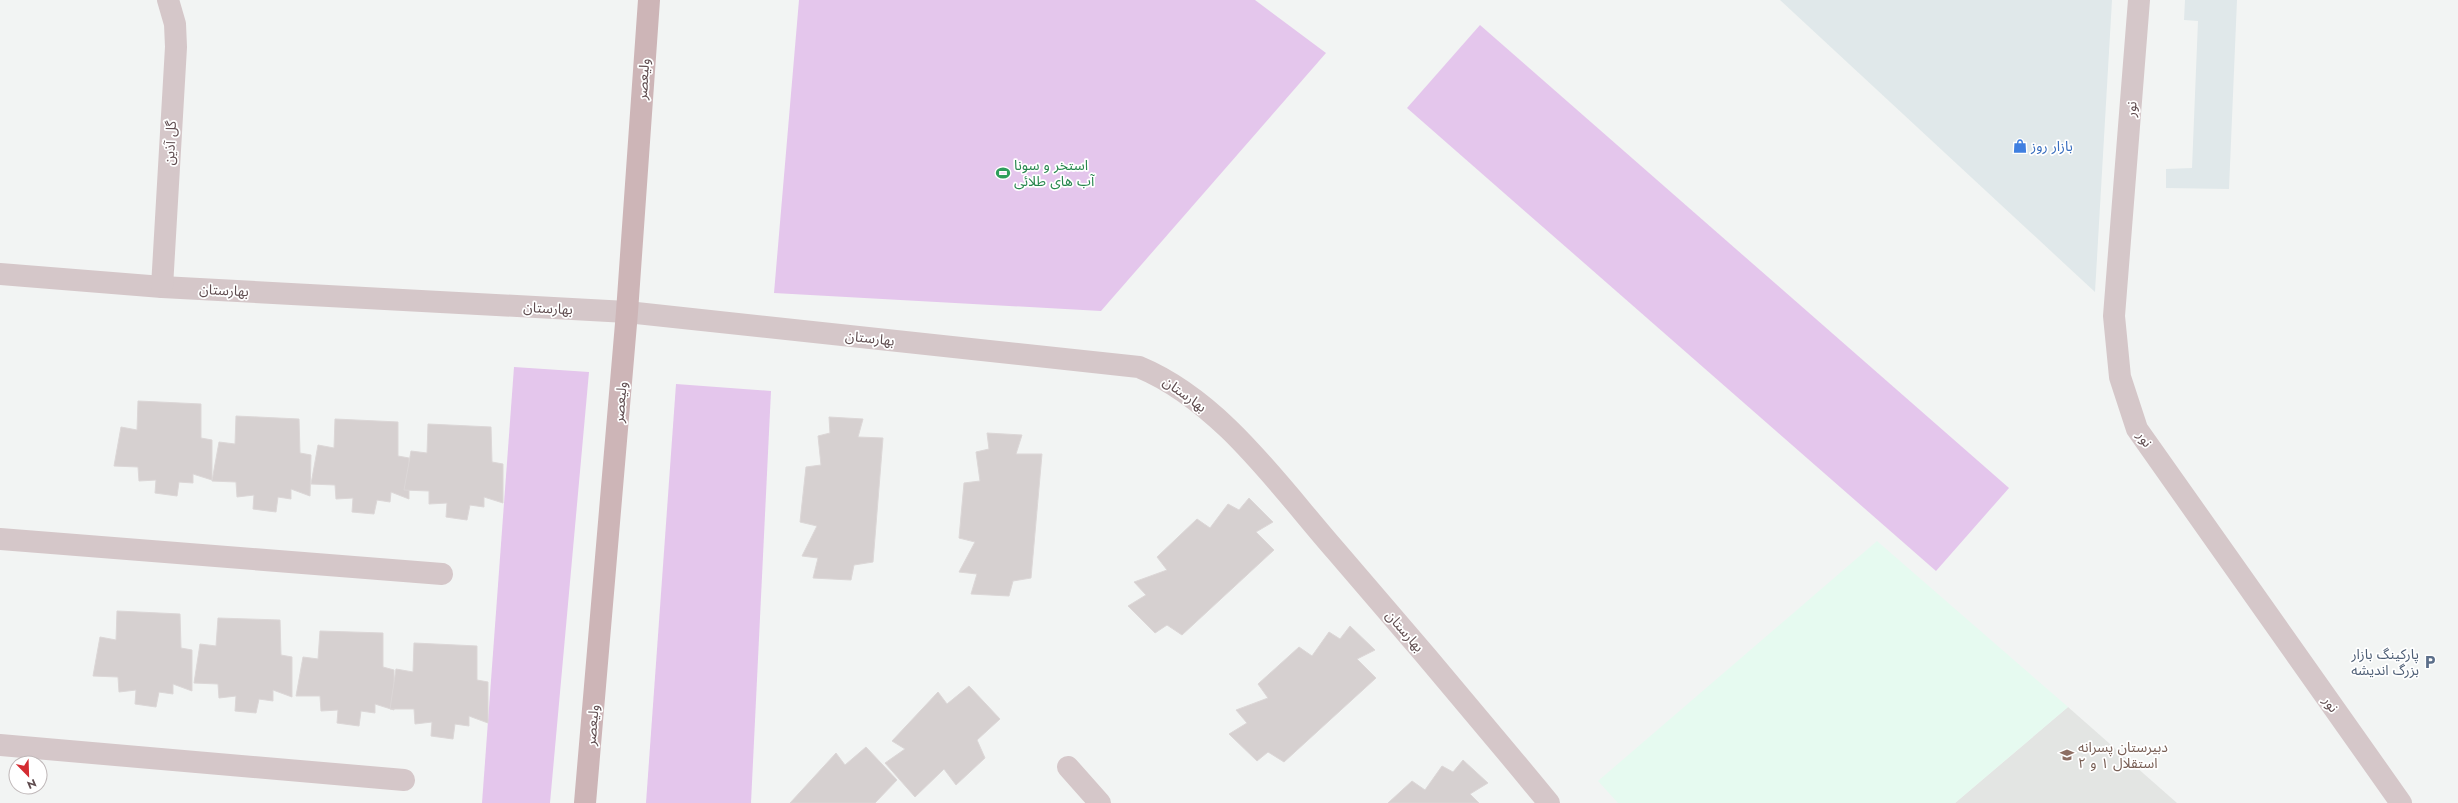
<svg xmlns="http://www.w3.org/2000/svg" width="2458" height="803" font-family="Jost,'Noto Sans Arabic',sans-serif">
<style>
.commercial{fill:#e0e8ea}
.education{fill:#e3e5e3}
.medical{fill:#e6faf0}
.green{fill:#e4c6ec}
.building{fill:#d6d0d0;stroke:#dcd7d7}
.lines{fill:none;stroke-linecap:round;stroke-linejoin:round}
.minor{stroke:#d5c7c9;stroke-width:22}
.major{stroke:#cdb5b7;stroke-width:22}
.labels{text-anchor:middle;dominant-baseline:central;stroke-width:3.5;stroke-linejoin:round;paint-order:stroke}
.street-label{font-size:14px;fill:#5e4b4e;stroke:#fff}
.shop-label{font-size:14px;fill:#366cbe;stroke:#fff;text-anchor:start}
.leisure-label{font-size:14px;fill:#27864d;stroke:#fff;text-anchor:start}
.service-label{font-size:14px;fill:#4e5e75;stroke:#fff;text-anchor:end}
.education-label{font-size:14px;fill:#785e54;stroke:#fff;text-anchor:start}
</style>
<rect width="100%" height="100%" fill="#f2f4f3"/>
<g class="commercial">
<path d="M1780 0H2112L2095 292Z"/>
<path d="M2185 0H2237L2229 189 2166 188V169L2192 168 2198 21 2184 20Z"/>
</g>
<path class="education" d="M2068 707 2177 803H1955Z"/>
<path class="medical" d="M1877 541 2068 707 1955 803H1618L1598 781Z"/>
<g class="green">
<path d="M799 0H1255L1326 53 1101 311 774 293Z"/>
<path d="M1480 25 2009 488 1936 571 1407 108Z"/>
<path d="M514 367 589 372 550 803H482Z"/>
<path d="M676 384 771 391 751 803H646Z"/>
</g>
<g class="building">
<path d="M138 401 201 404V438L212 440V480L193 474V483L179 482 177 496 155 493 156 480 139 481 138 467 114 466 121 427 137 430Z"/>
<path d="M236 416 299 419 300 453 311 455 310 496 291 489V499L278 497 276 512 253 509 254 495 237 497 236 482 212 481 219 442 235 444Z"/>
<path d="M829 417 863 419 858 437 883 438 873 562 854 565 851 580 813 578 818 558 802 556 817 526 800 522 806 467 821 465 818 436 830 433Z"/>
<path d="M335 419 398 422V456L409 458V499L391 492 390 502 377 500 374 514 352 512 353 498 336 499 335 485 311 484 318 445 334 448Z"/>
<path d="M428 424 491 427 492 462 503 464V503L484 497V507L470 505 467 520 446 517 447 503 429 504V491L404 490 411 451 427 453Z"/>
<path d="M987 433 1022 435 1016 454H1042L1031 578 1013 581 1009 596 971 594 977 574 959 572 975 542 959 538 964 483 980 481 976 452 989 449Z"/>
<path d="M1249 498 1273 522 1256 532 1274 550 1182 635 1167 625 1155 633 1128 606 1146 595 1134 582 1167 570 1157 557 1197 519 1210 528 1228 504 1239 510Z"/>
<path d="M117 611 180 614 181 648 192 650V691L173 684V694L159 692 156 707 135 704 136 690 119 692 118 677 93 676 100 637 116 640Z"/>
<path d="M218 618 280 620 281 655 292 657V697L273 690V701L259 699 256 713 235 711 236 696 219 698 218 684 194 683 200 644 216 646Z"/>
<path d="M1350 626 1375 650 1357 659 1376 678 1284 762 1268 752 1257 761 1229 734 1247 723 1236 710 1268 698 1258 684 1299 647 1312 656 1329 632 1340 639Z"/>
<path d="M320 631 383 633V667L394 670V710L375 704V713L361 711 359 726 337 723 338 710 321 711 320 696H296L303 657 318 659Z"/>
<path d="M414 643 477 646V680L488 682V723L469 716V726L455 724 453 739 431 736 432 722 415 724 414 709H390L396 669 413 672Z"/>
<path d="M969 686 1000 719 977 740 985 758 956 785 944 769 915 797 885 763 905 749 892 741 938 692 947 704Z"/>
<path d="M866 747 897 780 875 803H790L836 753 845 765Z"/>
<path d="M1463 760 1488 783 1470 794 1479 803H1388L1412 781 1425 790 1442 766 1453 772Z"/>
</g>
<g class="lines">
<g class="minor">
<path d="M2139 0 2114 316 2120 377 2137 429 2401 803"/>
<path d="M0 274 162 287 627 312 1139 367C1221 401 1279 486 1336 551 1408 634 1479 718 1549 803"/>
<path d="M162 287 176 47 175 24 168 0"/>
<path d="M0 539 442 574"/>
<path d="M0 745 404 780"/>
<path d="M1068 767 1100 803"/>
</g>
<path class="major" d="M585 803 627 312 649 0"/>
</g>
<defs>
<symbol id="shop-bare" viewBox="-9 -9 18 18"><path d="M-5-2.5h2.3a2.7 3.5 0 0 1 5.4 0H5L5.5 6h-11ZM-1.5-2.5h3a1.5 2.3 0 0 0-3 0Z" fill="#3f7fe0" stroke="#fff" stroke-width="2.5" paint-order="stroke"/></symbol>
<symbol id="stadium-bare" viewBox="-9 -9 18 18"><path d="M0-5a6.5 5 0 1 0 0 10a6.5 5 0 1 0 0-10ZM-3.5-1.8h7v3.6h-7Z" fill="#2e9e5b" stroke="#fff" stroke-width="2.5" paint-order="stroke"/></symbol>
<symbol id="parking-bare" viewBox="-9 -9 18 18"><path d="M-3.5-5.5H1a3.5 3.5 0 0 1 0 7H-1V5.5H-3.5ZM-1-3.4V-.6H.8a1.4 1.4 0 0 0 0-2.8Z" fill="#5c6f8a" stroke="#fff" stroke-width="2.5" paint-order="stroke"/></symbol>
<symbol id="school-bare" viewBox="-9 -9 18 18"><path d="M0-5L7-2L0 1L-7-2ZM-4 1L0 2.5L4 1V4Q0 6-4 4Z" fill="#8d6e63" stroke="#fff" stroke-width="2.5" paint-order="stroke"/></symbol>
</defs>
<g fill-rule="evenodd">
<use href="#shop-bare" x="2010" y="136" width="20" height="20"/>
<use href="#stadium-bare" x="993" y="163" width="20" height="20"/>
<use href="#parking-bare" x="2420" y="652" width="20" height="20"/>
<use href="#school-bare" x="2057" y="745" width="20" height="20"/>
</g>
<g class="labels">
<g class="street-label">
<text transform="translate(643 79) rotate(-86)">ولیعصر</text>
<text transform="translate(2131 109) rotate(-85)">نور</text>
<text transform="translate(170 143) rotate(-87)">گل آذین</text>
<text transform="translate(224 290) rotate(3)">بهارستان</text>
<text transform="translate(548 308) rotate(3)">بهارستان</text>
<text transform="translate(870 338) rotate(6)">بهارستان</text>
<text transform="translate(1185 394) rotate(36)">بهارستان</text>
<text transform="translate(620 402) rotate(-85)">ولیعصر</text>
<text transform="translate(2145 439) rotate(56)">نور</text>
<text transform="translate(1405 631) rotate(49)">بهارستان</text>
<text transform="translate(2331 704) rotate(55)">نور</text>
<text transform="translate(592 725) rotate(-85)">ولیعصر</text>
</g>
<g class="shop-label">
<text x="2031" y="146">بازار روز</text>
</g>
<g class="leisure-label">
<text x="1014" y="165">استخر و سونا<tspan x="1014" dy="16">آب های طلائی</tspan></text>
</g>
<g class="service-label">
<text x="2419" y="654">پارکینگ بازار<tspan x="2419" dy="16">بزرگ اندیشه</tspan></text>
</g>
<g class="education-label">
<text x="2078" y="747">دبیرستان پسرانه<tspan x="2078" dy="16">استقلال ۱ و ۲</tspan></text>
</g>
</g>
<g transform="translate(28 775) rotate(157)"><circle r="19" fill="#ffffff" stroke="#bfb7b8"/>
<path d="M0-3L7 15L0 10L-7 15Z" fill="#d42c32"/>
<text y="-6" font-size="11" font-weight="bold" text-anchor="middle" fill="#5e4b4e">N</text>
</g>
</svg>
